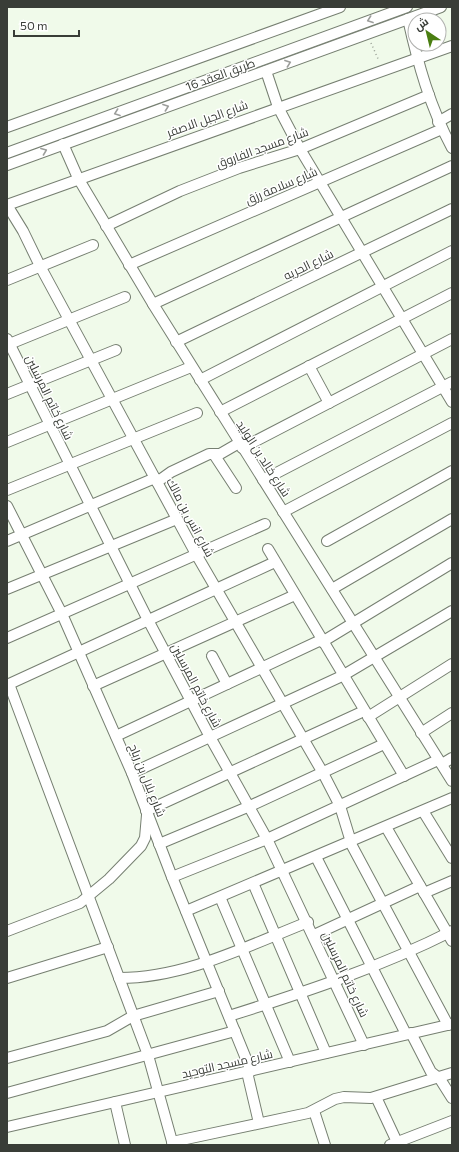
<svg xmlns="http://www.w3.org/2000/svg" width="459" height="1152" font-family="Commissioner,Cairo,sans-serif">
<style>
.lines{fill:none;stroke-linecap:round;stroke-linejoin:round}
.minor-casing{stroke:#767f71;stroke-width:12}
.path{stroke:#979e93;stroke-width:1.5;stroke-dasharray:1 3;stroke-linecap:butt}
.minor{stroke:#fff;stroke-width:10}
.oneway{stroke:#9c9e9b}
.labels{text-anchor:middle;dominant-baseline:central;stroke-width:3;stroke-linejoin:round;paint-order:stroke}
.street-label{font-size:12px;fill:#393d37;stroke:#fff}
</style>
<rect width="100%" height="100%" fill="#f0faea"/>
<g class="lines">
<defs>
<g id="minor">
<path d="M408 19C418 64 430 107 452 148"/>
<path d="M266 71 278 107 300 149 452 402"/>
<path d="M438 122 452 114"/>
<path d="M7 127 340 7"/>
<path d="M63 144 78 178 153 304 452 781"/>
<path d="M7 153 407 7"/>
<path d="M7 165 441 7"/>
<path d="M7 205 23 231 40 266 196 554 323 773 340 806 351 842"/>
<path d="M7 205 452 46"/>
<path d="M106 226 180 191 239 168 300 149 429 95"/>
<path d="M129 265 442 129"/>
<path d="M7 280 93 245"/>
<path d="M153 304 452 166"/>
<path d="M7 339 148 620 210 737 267 839 364 1045"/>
<path d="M176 342 452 209"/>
<path d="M7 345 125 297"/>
<path d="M309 366 329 403"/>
<path d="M200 380 452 251"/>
<path d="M7 394 116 350"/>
<path d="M220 412 452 293"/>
<path d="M7 442 191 367"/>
<path d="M242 448 452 339"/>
<path d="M215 456 236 488"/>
<path d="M263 480 452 382"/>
<path d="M157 482 171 472 209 454H220L239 443"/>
<path d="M7 490 197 413"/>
<path d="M7 506 62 614 132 773 172 877 251 1071"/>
<path d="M283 512 452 423"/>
<path d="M7 541 155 478"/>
<path d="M327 541 452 471"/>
<path d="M268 549 404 776"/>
<path d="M7 589 177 519"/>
<path d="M332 589 452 519"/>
<path d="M7 638 265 524"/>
<path d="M322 642 452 563"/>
<path d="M212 656 227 684"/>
<path d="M9 684 148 1055 173 1145"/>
<path d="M7 685 275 562"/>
<path d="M93 686 295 595"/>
<path d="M368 717 452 664"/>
<path d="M421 733 452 713"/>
<path d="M116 736 321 640"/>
<path d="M442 764 452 758"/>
<path d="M132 773 342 676 452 611"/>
<path d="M146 811 364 711"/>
<path d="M423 811 452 858"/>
<path d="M386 827 452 941"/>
<path d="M350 842 448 1025"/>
<path d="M159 844 250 806 384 744"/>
<path d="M316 857 406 1034"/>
<path d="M172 877 267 839 438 760"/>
<path d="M253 883 326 1053"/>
<path d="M424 893 452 881"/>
<path d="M220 897 290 1062"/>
<path d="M186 911 452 798"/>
<path d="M7 931 80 903 109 879 141 846 145 838 147 815"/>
<path d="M314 935 420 886"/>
<path d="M7 978 108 947"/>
<path d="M119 978C185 978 247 946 308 922"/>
<path d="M229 1016C305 992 381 967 452 931"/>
<path d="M411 1033 431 1072 440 1079 452 1098"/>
<path d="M7 1058 107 1031 133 1016 219 991"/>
<path d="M247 1072 259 1123"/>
<path d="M7 1093 235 1031"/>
<path d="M376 1097 397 1142"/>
<path d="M115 1102 125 1145"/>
<path d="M314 1111 325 1145"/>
<path d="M7 1127 452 1024"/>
<path d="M172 1142 308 1113 335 1099 344 1097 371 1098 452 1073"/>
<path d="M390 1145 452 1121"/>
</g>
</defs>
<use href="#minor" class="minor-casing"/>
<path class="path" d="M371 43 379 61"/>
<use href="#minor" class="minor"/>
</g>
<defs><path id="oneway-chevron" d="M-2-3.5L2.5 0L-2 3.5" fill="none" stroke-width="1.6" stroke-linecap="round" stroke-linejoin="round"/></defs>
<g class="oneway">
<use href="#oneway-chevron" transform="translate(370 20) rotate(160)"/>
<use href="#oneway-chevron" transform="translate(288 63) rotate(-20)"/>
<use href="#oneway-chevron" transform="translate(166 107) rotate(-20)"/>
<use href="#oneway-chevron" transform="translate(117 113) rotate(160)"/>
<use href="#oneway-chevron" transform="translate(44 151) rotate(-21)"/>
</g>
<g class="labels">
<g class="street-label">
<text transform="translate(220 74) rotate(-20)">طريق العقد 16</text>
<text transform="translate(207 118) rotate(-20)">شارع الجبل الاصفر</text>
<text transform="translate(262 147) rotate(-20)">شارع مسجد الفاروق</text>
<text transform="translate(281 185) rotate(-23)">شارع سلامة رزق</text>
<text transform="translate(308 264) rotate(-26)">شارع الحريه</text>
<text transform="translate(50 397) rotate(64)">شارع خاتم المرسلين</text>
<text transform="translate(264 458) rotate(57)">شارع خالد بن الوليد</text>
<text transform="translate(191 517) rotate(62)">شارع انس بن مالك</text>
<text transform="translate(197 685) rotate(62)">شارع خاتم المرسلين</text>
<text transform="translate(148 780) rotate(68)">شارع بلال بن رباح</text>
<text transform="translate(346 974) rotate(65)">شارع خاتم المرسلين</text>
<text transform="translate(227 1063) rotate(-13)">شارع مسجد التوحيد</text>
</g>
</g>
<rect width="459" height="1152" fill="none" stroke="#393d37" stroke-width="16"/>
<g transform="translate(427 32) rotate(325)"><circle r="19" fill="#ffffff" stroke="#b0b1af"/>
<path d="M0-3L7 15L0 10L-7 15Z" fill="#4a7e11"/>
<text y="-6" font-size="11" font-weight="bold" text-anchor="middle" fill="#393d37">ش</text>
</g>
<path d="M14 30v6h65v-6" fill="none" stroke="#393d37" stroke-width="2"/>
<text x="20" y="30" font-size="12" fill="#393d37" stroke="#ffffff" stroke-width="3" paint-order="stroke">50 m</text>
</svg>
